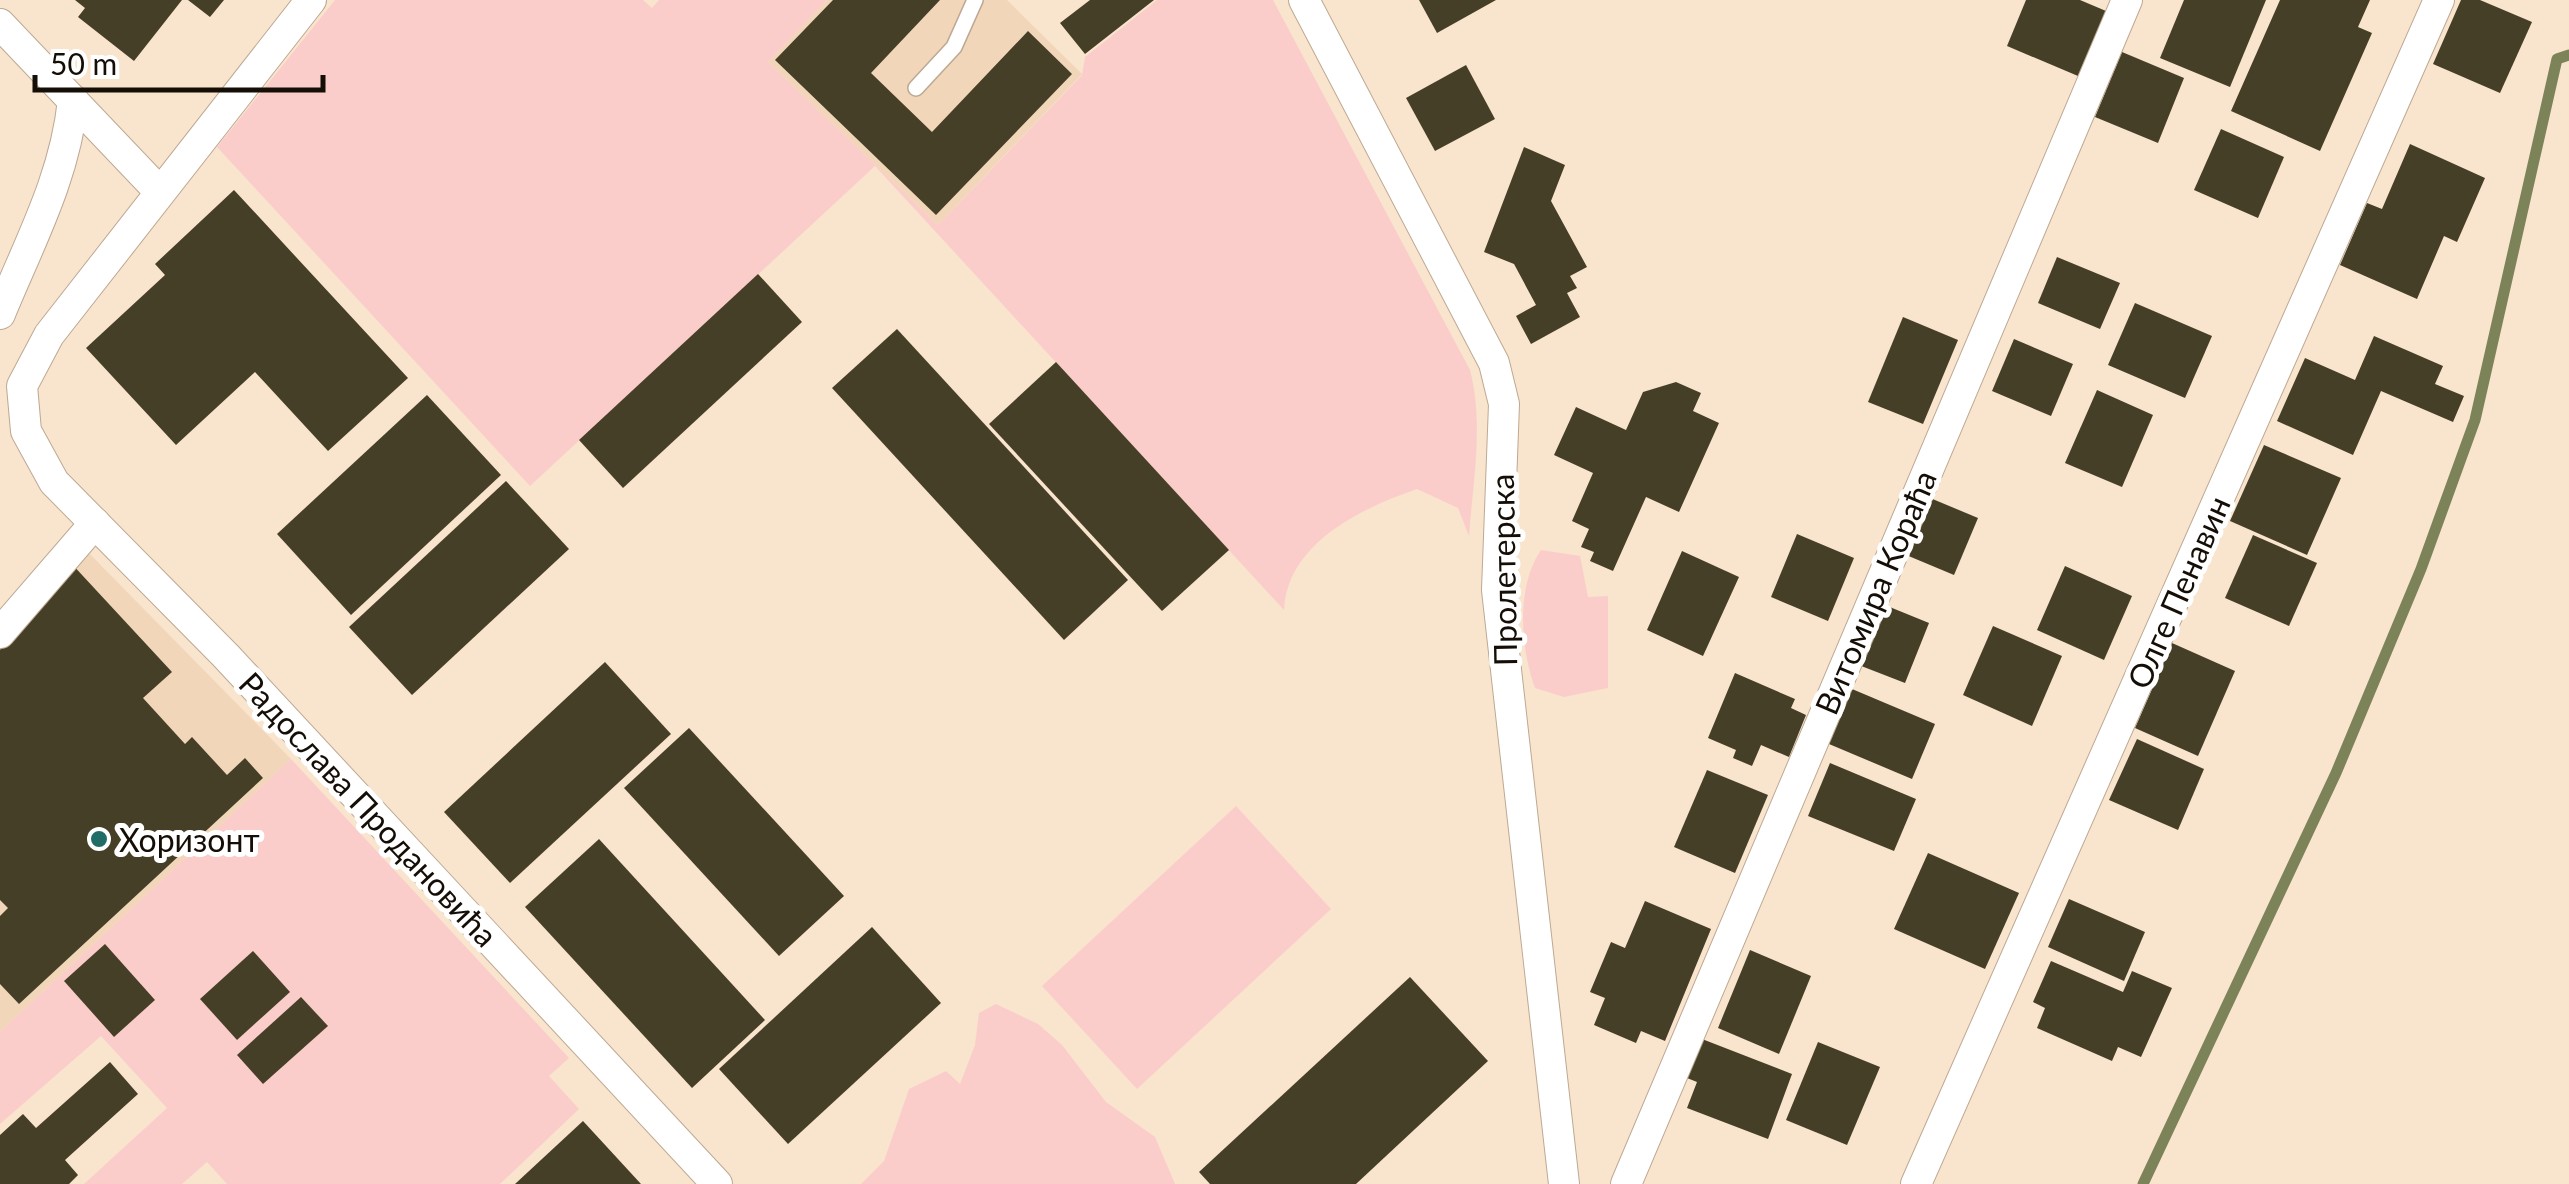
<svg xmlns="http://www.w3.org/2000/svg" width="2569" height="1184" font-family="Lato,sans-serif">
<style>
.built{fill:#f1d6b9}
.green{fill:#fbcdca}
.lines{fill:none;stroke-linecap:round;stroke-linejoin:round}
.stream{stroke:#7d8358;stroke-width:11}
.building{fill:#463f27}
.lane-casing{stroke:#bda993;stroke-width:18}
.street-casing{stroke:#bda993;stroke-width:32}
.lane{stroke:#fff;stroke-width:15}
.street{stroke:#fff;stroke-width:30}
.poi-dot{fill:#216c67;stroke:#fff;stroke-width:4}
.labels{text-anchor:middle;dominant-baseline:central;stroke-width:10;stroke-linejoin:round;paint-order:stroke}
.street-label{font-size:32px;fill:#150e07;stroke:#fff}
.poi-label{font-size:32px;fill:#150e07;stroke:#fff;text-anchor:start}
</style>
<rect width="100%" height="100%" fill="#f9e4cd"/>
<g class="built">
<path d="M827 0H1007L1082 74 938 225 768 62Z"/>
<path d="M79 543 291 759 0 1032V636Z"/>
</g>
<g class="green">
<path d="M335 0H643L652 8 659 0H827L768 62 938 225 1082 75 1085 57 1157 0H1273L1470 370C1484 423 1473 482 1469 536L1458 508 1417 489C1362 508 1287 543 1284 610L875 166 530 486 217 147Z"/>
<path d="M1541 550 1580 556 1588 597 1608 596V688L1564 697 1535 688C1520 646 1516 587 1541 550Z"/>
<path d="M291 759 569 1058 549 1076 579 1109 500 1184H227L207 1162 182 1184H84L167 1108 101 1036 0 1124V1032Z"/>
<path d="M1236 806 1331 909 1137 1089 1042 986Z"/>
<path d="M996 1004 1038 1024 1062 1045 1106 1102 1155 1137 1175 1184H861L884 1161 909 1089 946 1071 960 1084 975 1045 979 1013Z"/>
</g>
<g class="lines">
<path class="stream" d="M2143 1184 2336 773 2421 569 2475 420 2557 59 2569 55"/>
</g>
<g class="building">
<path d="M75 0H182L134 61 78 17 85 8Z"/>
<path d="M188 0H224L210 17Z"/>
<path d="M833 0H940L871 73 932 132 1028 31 1072 74 936 215 775 60Z"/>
<path d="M1090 0H1154L1085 54 1060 23Z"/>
<path d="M1419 0H1496L1437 33Z"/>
<path d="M2026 0H2080L2106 11 2078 76 2007 46Z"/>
<path d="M2184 0H2266L2230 87 2160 58Z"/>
<path d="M2280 0H2370L2358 27 2372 33 2320 151 2231 111Z"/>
<path d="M2461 0H2480L2532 22 2500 93 2433 64Z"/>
<path d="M2122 52 2184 78 2158 143 2095 117Z"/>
<path d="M1466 65 1495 119 1435 151 1406 98Z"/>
<path d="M2221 129 2284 157 2258 218 2194 190Z"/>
<path d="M2410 144 2485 178 2457 242 2444 236 2417 299 2340 265 2367 203 2382 209Z"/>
<path d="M1524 147 1565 165 1551 201 1587 267 1570 276 1577 288 1567 293 1580 317 1531 344 1516 316 1536 305 1514 264 1484 252Z"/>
<path d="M234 190 408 378 328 451 255 372 176 445 86 348 165 275 155 264Z"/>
<path d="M2057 257 2120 283 2100 329 2038 303Z"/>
<path d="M758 274 802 322 623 488 579 440Z"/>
<path d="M2135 303 2212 336 2185 398 2108 365Z"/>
<path d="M1903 317 1958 340 1923 424 1868 402Z"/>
<path d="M897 329 1128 580 1064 640 832 388Z"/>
<path d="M2374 336 2443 366 2435 384 2464 396 2453 422 2381 391 2353 455 2277 421 2305 358 2355 380Z"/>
<path d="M2014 339 2073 364 2051 416 1992 391Z"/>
<path d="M1056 362 1229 550 1162 611 989 424Z"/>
<path d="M1676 382 1701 393 1693 411 1719 423 1679 512 1646 497 1613 571 1590 561 1594 552 1581 547 1589 529 1572 521 1593 473 1554 455 1576 407 1626 430 1643 392Z"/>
<path d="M2097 390 2153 415 2122 487 2065 463Z"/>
<path d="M427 395 501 475 351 615 277 534Z"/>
<path d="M2264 445 2341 478 2307 555 2230 521Z"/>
<path d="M506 481 569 549 412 695 349 627Z"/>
<path d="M1923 495 1978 518 1954 575 1899 552Z"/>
<path d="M1797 534 1854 558 1828 621 1771 597Z"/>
<path d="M2253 535 2317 563 2289 626 2225 598Z"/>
<path d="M1682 551 1739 577 1703 656 1647 630Z"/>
<path d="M70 562 172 672 143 698 185 744 192 737 227 775 245 758 263 778 19 1004 0 984V916L8 908 0 900V650Z"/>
<path d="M2065 566 2132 596 2104 660 2037 630Z"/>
<path d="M1875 601 1929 623 1905 683 1851 662Z"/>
<path d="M1993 626 2062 656 2032 726 1963 695Z"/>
<path d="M2172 643 2235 671 2198 756 2135 728Z"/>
<path d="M605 662 671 734 510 883 444 812Z"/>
<path d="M1735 673 1795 699 1791 708 1806 715 1789 757 1761 745 1752 766 1733 758 1736 750 1708 738Z"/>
<path d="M1852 689 1935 724 1912 779 1829 744Z"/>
<path d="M689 728 844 896 779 956 624 788Z"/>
<path d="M2137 739 2204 769 2178 830 2109 800Z"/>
<path d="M1830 763 1916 799 1894 851 1808 816Z"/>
<path d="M1707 770 1768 795 1735 873 1674 847Z"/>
<path d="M599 839 765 1020 692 1088 525 907Z"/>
<path d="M1928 853 2019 893 1985 969 1894 929Z"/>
<path d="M2069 899 2145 932 2124 981 2048 947Z"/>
<path d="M1645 901 1711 929 1665 1041 1641 1031 1636 1043 1594 1025 1605 998 1590 992 1611 942 1625 948Z"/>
<path d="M872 927 941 1003 788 1144 719 1069Z"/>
<path d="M105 944 155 1000 114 1037 64 981Z"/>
<path d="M1750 950 1811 976 1779 1054 1718 1028Z"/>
<path d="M253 951 290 992 237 1040 200 999Z"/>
<path d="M2051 961 2123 992 2132 971 2172 988 2141 1057 2118 1047 2112 1061 2037 1028 2045 1008 2033 1002Z"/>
<path d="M1410 977 1488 1061 1356 1184H1210L1199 1172Z"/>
<path d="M301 997 328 1026 263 1084 237 1055Z"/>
<path d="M1702 1039 1792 1074 1768 1139 1687 1108 1697 1082 1687 1078Z"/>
<path d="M1818 1042 1880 1067 1847 1145 1786 1120Z"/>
<path d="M110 1062 138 1094 65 1160 78 1175 69 1184H0V1135L23 1114 36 1128Z"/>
<path d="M583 1121 641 1184H515Z"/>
</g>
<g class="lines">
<defs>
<path id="lane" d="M916 88 954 47 975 0"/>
<g id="street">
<path d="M311 0 49 335 22 386 26 431 54 482 226 656 717 1184"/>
<path d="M1304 0 1494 363 1504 404 1497 590 1564 1184"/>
<path d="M0 24 158 190"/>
<path d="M0 314C29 243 65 178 73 100"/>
<path d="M0 633 95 523"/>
<path d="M1626 1184 2127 0"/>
<path d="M1916 1184 2439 0"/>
</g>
</defs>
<use href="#lane" class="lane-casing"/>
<use href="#street" class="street-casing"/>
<use href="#lane" class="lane"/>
<use href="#street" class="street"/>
</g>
<circle class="poi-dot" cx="99" cy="839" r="10"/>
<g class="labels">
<g class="street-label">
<text transform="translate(1503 570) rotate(-91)">Пролетерска</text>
<text transform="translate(1875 592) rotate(-67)">Витомира Кораћа</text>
<text transform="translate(2178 592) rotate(-66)">Олге Пенавин</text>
<text transform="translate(369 809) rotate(47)">Радослава Продановића</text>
</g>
<g class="poi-label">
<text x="119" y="839">Хоризонт</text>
</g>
</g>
<path d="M35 75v15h288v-15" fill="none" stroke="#150e07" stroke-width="5"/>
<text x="50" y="75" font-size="30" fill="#150e07" stroke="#ffffff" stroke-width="8" paint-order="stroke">50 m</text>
</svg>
